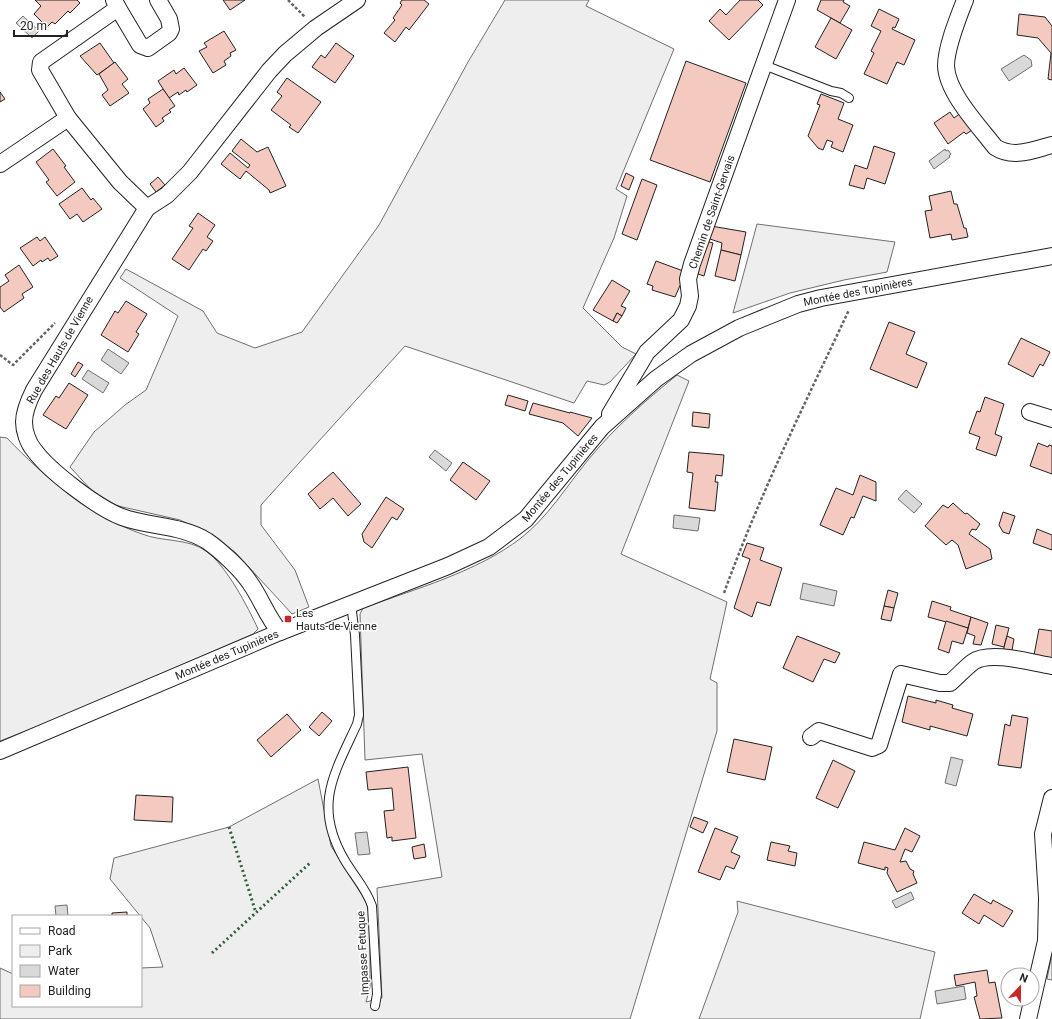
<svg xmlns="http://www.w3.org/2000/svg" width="1052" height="1019" font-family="Roboto,sans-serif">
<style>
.green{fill:#eee;stroke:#6f6f6f}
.water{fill:#d9d9d9;stroke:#6f6f6f}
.building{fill:#f3c9c0;stroke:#222}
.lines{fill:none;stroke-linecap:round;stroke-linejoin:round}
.service-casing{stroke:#222;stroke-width:10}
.minor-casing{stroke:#222;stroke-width:18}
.path{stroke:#646464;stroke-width:2.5;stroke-dasharray:3 2;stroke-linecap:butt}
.service{stroke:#fff;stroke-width:8}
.minor{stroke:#fff;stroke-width:16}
.hedge{stroke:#2f5e38;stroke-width:3;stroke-dasharray:2 3;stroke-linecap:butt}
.poi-dot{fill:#c62828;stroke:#fff;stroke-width:1.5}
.labels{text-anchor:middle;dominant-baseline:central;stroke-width:3;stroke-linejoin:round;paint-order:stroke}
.street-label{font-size:11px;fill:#222;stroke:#fff}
.poi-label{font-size:11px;fill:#222;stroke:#fff;text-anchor:start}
</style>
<rect width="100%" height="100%" fill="#fff"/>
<g class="green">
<path d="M505 0H589L586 6 674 49 616 189 627 196 614 238 583 308 622 347 636 354 610 382 604 385 587 381 574 403 405 346 261 505V525L295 570 309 607 292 614 235 552 209 534 180 520 114 505 95 494 70 467 94 432 125 405 146 390 178 316 120 278 126 269 203 311 217 333 255 348 302 332 379 225 468 62Z"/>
<path d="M757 224 895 242 887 272 844 280 790 293 733 313Z"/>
<path d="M677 375 689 381 621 554 727 602 710 679 717 683V731L630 1019H0V968L13 974V1006H141V968L163 967 150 928 110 879 114 858 229 827 318 779 331 846 366 901 370 918V987L366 1002 382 998 377 888 442 877 422 754 365 760 360 614 363 608C415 589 477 572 521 538 548 517 566 487 588 460 614 428 645 401 677 375Z"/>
<path d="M0 437 7 438C44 477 90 516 142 534 162 542 188 538 206 551 226 565 248 607 258 629L253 634 56 719 0 741Z"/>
<path d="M1052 878V980L1047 979 1051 959Z"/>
<path d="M737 901 935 952 920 1019H699L738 912Z"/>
</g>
<g class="water">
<path d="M23 16 39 31 32 38 16 23Z"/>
<path d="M1024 55 1031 60 1032 66 1009 81 1001 69Z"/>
<path d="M945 149 946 151 948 150 951 154 949 156 950 157 934 169 929 161Z"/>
<path d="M108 349 129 363 121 374 101 360Z"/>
<path d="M88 370 109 383 103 393 82 379Z"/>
<path d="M435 450 452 463 446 471 429 457Z"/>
<path d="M906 490 922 504 914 513 898 499Z"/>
<path d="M674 515 700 518 698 531 673 528Z"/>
<path d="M803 583 837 591 834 606 800 599Z"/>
<path d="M951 757 963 760 956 786 945 783Z"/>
<path d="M367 832 370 854 358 855 355 833Z"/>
<path d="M911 892 914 899 896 908 892 901Z"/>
<path d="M67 905 68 916H56L55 906Z"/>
<path d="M964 986 966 999 937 1004 935 991Z"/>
</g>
<g class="building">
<path d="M35 0H77L80 3 70 13 68 11 55 24 52 22 47 27 34 14 41 6Z"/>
<path d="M223 0H245L230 10Z"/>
<path d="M402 0H424L429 4 409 30 406 27 395 42 384 33 395 20 393 18 402 5 400 3Z"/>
<path d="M740 0H758L763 5 729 40 709 21 720 9 726 15Z"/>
<path d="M821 0H844L843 2 850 6 840 23 817 10Z"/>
<path d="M879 9 899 19 895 28 893 27 892 29 915 40 904 65 897 62 887 84 864 74 874 53 871 51 881 31 871 26Z"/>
<path d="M1019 14 1045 17 1052 26V80L1048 79 1051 53 1038 38 1017 35Z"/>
<path d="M831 18 852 30 836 59 815 47Z"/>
<path d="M224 31 236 50 230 53 231 56 224 61 226 65 213 73 199 51 207 47 204 43Z"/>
<path d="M100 43 114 63 97 75 80 56Z"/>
<path d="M336 43 354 56 335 83 312 67 321 55 325 58Z"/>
<path d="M686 61 746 83 710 182 650 160Z"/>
<path d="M115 62 128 79 122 84 129 93 110 106 102 95 108 90 99 74Z"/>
<path d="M184 68 197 85 187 92 186 90 179 95 178 92 169 98 158 81 174 70 176 74Z"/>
<path d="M287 78 321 102 298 133 289 127 291 125 271 110 282 96 277 92Z"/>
<path d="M163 89 175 106 169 110 171 112 162 118 164 121 156 127 143 109 150 103 148 99Z"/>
<path d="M0 92 5 99 0 102Z"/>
<path d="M821 94 844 103 838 119 853 125 843 152 831 147 833 142 827 140 823 150 818 148 808 136 820 105 817 104Z"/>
<path d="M950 112 954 118 962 112 974 129 966 134 964 132 948 144 934 123Z"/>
<path d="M241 139 257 152 268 147 286 186 270 193 269 190 246 171 240 179 221 164 230 153 248 168 250 165 232 151Z"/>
<path d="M874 146 895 153 885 184 867 178 864 189 849 185 855 165 867 169Z"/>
<path d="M53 149 66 166 64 167 75 182 57 196 46 182 49 180 36 162Z"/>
<path d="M626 173 634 177 629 190 621 186Z"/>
<path d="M158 177 165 185 156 192 150 184Z"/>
<path d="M642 179 657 185 637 240 622 234Z"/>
<path d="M82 188 91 200 93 198 102 209 83 222 77 214 70 219 59 204Z"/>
<path d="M951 191 954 204H957L964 228H966L968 237 952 240 951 234 930 238 925 211 932 210 929 196Z"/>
<path d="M198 213 215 225 207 237 213 241 206 251 203 249 189 270 172 259 193 228 189 226Z"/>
<path d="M711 226 746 232 741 255 721 250 722 243 707 238Z"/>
<path d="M37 237 40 241 45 237 58 256 50 261 48 258 42 262 41 260 33 266 20 248Z"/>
<path d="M706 241 713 243 704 276 695 273Z"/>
<path d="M721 250 741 255 735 281 715 276Z"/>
<path d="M656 261 686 272 675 297 652 290 653 286 647 284Z"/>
<path d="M19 265 33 287 22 294 24 298 4 312 0 307V287L9 281 5 275Z"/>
<path d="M612 280 630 291 621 306 626 308 622 316 617 313 613 321 593 310Z"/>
<path d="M126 301 147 314 136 332 139 334 128 352 101 335 115 311 118 313Z"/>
<path d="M617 313 622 316 617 323 613 321Z"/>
<path d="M889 322 915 332 906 354 927 363 917 388 870 369Z"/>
<path d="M1021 338 1050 352 1043 366 1040 364 1033 377 1008 364Z"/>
<path d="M78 362 83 365 75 377 71 374Z"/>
<path d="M69 383 88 395 66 429 43 415 56 396 59 398Z"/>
<path d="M508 395 528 401 525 411 505 405Z"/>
<path d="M985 397 1004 404 995 434 1002 437 996 456 976 449 980 437 969 433 977 411 980 412Z"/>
<path d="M533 403 570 413V412L592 418 578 436 563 423 529 414Z"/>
<path d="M693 412 710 414 709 428 692 426Z"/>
<path d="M1038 443 1048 447 1049 445 1052 446V474L1030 466Z"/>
<path d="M689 452 724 455 722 476 716 475 715 482H718L715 511 689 508 693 473 687 472Z"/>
<path d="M463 462 490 481 476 500 450 480Z"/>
<path d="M333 472 361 504 348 516 333 498 320 509 308 494Z"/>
<path d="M860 475 876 482V501L863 496 854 518 851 517 843 535 820 525 836 488 853 495Z"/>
<path d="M386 497 404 509 397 520 392 517 372 548 364 542 362 534Z"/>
<path d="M953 503 965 514 967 513 980 524 976 530 972 529 969 534 990 549 992 559 966 569 958 545 952 540 946 545 925 526 943 505 948 508Z"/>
<path d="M1003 512 1015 516 1009 534 1003 532 999 525Z"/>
<path d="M1037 529 1052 535V550L1033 543Z"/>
<path d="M747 543 764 548 760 560 782 568 770 606 757 602 752 617 734 608 750 559 742 556Z"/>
<path d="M888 590 898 593 894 608 884 606Z"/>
<path d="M932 601 951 607 950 610 971 617 968 628 928 617Z"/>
<path d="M884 606 894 608 891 621 881 619Z"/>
<path d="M971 617 988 623 981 645 973 644 975 636 967 633Z"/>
<path d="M946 621 968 628 963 644 952 641 949 653 938 649Z"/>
<path d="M996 625 1009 628 1004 647 992 644Z"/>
<path d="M1039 629 1052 631V658L1034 655Z"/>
<path d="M797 636 840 653 835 663 824 659 813 682 783 668Z"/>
<path d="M1007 636 1014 639 1011 656 1002 655Z"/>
<path d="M908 696 936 703V700L953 705 952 708 973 714 967 736 930 726V730L902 722Z"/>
<path d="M322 712 332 721 319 736 309 727Z"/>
<path d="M287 714 301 730 271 757 257 740Z"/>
<path d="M1012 715 1028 718 1021 768 998 765 1005 724 1010 726Z"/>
<path d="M734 739 772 747 765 780 727 772Z"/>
<path d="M833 760 855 771 838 808 816 798Z"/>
<path d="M408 767 416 838 392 841V837L387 838 384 811 394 810 392 788 368 790 366 772Z"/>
<path d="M136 795 173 797 172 822 134 820Z"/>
<path d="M694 817 708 822 703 833 690 827Z"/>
<path d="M715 828 738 837 731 852 740 856 734 869 726 866 720 880 698 872Z"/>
<path d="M905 828 920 836 912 852 905 849 900 862 906 861 910 869 914 871 913 874 917 883 897 892 887 873 888 868 885 867V870L858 863 864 842 895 850Z"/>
<path d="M771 842 790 846 788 851 797 853 795 866 767 860Z"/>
<path d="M424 844 426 857 414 859 412 847Z"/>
<path d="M974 894 991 904 993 900 1013 911 1003 927 984 915 979 924 962 913Z"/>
<path d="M127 912V916H112V913Z"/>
<path d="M987 970 989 983 995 982 1002 1018 980 1019 974 997 977 996 975 982 956 986 954 975Z"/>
</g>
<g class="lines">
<defs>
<g id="service">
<path d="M764 65 831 91 841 93 849 98"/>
<path d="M351 604 355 635 359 715 357 724C334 774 313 805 344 859 353 875 366 888 372 906L377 994 375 1006"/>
</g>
<g id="minor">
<path d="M114 0 118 8 41 62 40 70 68 118 120 182 147 208"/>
<path d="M965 0C958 18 946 47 946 66 947 93 979 126 995 147 1013 159 1033 150 1052 145"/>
<path d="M118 8 140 45 148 48 169 33 171 29 169 19 158 0"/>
<path d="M0 164 68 118"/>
<path d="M1030 412 1052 419"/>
<path d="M610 414 647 352 681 320 688 306 690 296 688 279 692 264 787 0"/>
<path d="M280 632C267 617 261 598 250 583 241 569 220 550 207 541 182 525 149 527 122 517 98 508 49 471 34 450 28 443 24 431 24 422 24 411 29 400 34 390L147 208 167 195 190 172 269 71 285 54 316 28 357 0"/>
<path d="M811 737 819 731 872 748 879 745 901 674 940 683H950C958 676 965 668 973 662 990 650 1032 663 1052 666"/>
<path d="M0 751 280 632 448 566 489 547 526 519 602 427 656 379 691 354 739 328 798 304 821 298 1052 256"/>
<path d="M1028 1019 1046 941 1047 898 1043 834 1052 798"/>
</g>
</defs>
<use href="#service" class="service-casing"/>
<use href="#minor" class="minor-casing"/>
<g class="path">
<path d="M288 0 305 17"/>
<path d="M0 355 13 365 55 323"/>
<path d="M724 593C759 496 805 403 849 310"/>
</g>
<use href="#service" class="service"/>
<use href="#minor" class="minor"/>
<g class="hedge">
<path d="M229 827 256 913"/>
<path d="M212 953 310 863"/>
</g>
</g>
<rect class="poi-dot" x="284" y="615" width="8" height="8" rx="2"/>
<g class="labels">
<g class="street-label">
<text transform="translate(712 212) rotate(-71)">Chemin de Saint-Gervais</text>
<text transform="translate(858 292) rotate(-11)">Montée des Tupinières</text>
<text transform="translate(60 350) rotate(-60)">Rue des Hauts de Vienne</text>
<text transform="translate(560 478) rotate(-50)">Montée des Tupinières</text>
<text transform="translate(227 655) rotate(-23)">Montée des Tupinières</text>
<text transform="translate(363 953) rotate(-93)">Impasse Fetuque</text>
</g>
<g class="poi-label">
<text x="296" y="613">Les<tspan x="296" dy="13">Hauts-de-Vienne</tspan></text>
</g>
</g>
<rect x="12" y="915" width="130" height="92" fill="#ffffff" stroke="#a7a7a7"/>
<rect x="20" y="928" width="20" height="6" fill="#ffffff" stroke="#a7a7a7"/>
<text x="48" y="935" font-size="12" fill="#222222">Road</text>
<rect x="20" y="945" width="20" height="12" fill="#eeeeee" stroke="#a7a7a7"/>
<text x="48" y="955" font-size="12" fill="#222222">Park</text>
<rect x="20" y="965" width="20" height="12" fill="#d9d9d9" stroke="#a7a7a7"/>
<text x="48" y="975" font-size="12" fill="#222222">Water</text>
<rect x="20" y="985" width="20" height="12" fill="#f3c9c0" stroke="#a7a7a7"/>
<text x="48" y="995" font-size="12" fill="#222222">Building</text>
<g transform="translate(1020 987) rotate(22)"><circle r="19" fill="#ffffff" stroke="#a7a7a7"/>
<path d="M0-3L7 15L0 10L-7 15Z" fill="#c62828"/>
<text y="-6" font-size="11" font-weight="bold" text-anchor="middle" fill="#222222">N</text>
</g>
<path d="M14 30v6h53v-6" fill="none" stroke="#222222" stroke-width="2"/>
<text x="20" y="30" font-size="12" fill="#222222" stroke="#ffffff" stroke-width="3" paint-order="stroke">20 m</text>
</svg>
